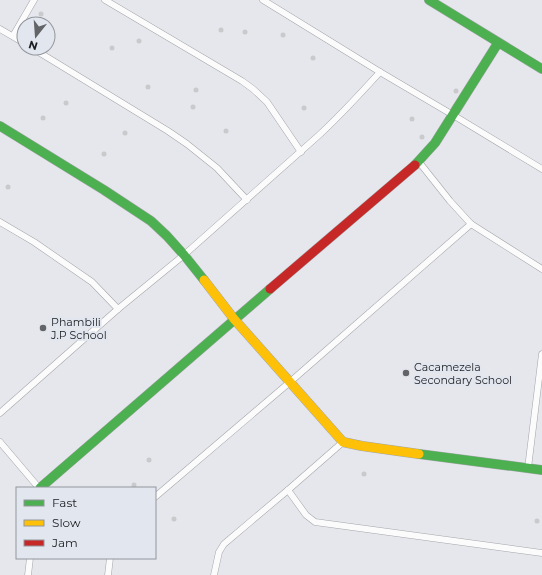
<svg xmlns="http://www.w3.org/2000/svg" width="542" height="575" font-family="Montserrat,sans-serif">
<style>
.building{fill:#cacacd}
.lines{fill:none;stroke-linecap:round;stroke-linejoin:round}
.street-casing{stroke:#a4a6a9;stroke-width:7}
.fast-casing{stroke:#a4a6a9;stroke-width:10}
.slow-casing{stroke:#a4a6a9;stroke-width:10}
.jam-casing{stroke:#a4a6a9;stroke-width:10}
.street{stroke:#fbfbfc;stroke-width:6}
.fast{stroke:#4caf50;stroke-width:9}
.slow{stroke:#ffc107;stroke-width:9}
.jam{stroke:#c62828;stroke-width:9}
.poi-dot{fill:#626467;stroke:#e2e6ef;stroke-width:1.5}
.labels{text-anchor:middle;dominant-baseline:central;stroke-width:4;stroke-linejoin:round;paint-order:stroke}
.poi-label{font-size:11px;fill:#1b1d20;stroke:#e2e6ef;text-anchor:start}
</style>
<rect width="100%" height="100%" fill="#e5e7ec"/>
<g class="building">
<circle cx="41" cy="14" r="2.5"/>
<circle cx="221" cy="30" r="2.5"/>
<circle cx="245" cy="32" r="2.5"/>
<circle cx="283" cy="35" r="2.5"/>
<circle cx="139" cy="41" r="2.5"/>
<circle cx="112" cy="48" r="2.5"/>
<circle cx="313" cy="58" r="2.5"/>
<circle cx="148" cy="87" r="2.5"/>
<circle cx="196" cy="90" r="2.5"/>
<circle cx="456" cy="91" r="2.5"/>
<circle cx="66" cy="103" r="2.5"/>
<circle cx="193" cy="107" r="2.5"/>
<circle cx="304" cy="108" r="2.5"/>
<circle cx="43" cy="118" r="2.5"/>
<circle cx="412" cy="119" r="2.5"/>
<circle cx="226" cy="131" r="2.5"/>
<circle cx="125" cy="133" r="2.5"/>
<circle cx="422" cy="137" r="2.5"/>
<circle cx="104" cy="154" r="2.5"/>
<circle cx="8" cy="187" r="2.5"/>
<circle cx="149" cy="460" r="2.5"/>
<circle cx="364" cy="474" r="2.5"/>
<circle cx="134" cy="485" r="2.5"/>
<circle cx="174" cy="519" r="2.5"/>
<circle cx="537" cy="521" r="2.5"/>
</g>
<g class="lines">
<defs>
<g id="street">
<path d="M105 0 242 81 253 89 267 102 301 152"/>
<path d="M263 0 380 72 453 115 542 169"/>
<path d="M0 29 24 43"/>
<path d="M13 36 34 0"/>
<path d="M32 48 168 131 187 144 217 168 247 200"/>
<path d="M419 162 450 201 471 224 542 269"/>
<path d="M0 222 34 242 92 282 118 309"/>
<path d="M0 413 118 309 184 255 318 136C340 116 360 94 380 72"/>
<path d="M0 442 39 488"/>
<path d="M528 468 542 354"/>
<path d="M288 490 306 515 315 522 542 553"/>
<path d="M155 497 290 382 471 224"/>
<path d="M28 575 30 558"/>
<path d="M108 575 110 558"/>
<path d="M214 575 219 552 224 544 288 490 343 442"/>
</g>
<g id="fast">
<path d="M429 0 542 69"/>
<path d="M0 126 104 190 151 221 167 236 184 255 204 280"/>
<path d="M415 165 435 143 498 43"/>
<path d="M419 454 542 470"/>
<path d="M40 488 270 289"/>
</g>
<path id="slow" d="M204 280 234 319 343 442 362 446 419 454"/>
<path id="jam" d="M270 289 415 165"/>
</defs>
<use href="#street" class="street-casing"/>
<use href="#fast" class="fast-casing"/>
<use href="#slow" class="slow-casing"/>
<use href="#jam" class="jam-casing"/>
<use href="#street" class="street"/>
<use href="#fast" class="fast"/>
<use href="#slow" class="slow"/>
<use href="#jam" class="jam"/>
</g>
<g class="poi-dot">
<circle cx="43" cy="328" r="4"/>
<circle cx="406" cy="373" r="4"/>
</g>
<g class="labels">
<g class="poi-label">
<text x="51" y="322">Phambili<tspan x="51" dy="13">J.P School</tspan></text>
<text x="414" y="367">Cacamezela<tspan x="414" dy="13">Secondary School</tspan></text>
</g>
</g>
<rect x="16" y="487" width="140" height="72" fill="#e2e6ef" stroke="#92969c"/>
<rect x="24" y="500" width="20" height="6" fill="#4caf50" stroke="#92969c"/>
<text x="52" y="507" font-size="12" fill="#1b1d20">Fast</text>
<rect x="24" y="520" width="20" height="6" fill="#ffc107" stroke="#92969c"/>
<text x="52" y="527" font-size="12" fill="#1b1d20">Slow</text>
<rect x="24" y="540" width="20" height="6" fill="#c62828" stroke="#92969c"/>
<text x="52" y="547" font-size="12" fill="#1b1d20">Jam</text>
<g transform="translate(36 36) rotate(197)"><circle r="19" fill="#e2e6ef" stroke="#92969c"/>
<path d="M0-3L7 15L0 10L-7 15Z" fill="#626467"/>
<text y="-6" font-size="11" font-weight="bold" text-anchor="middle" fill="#1b1d20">N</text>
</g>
</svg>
